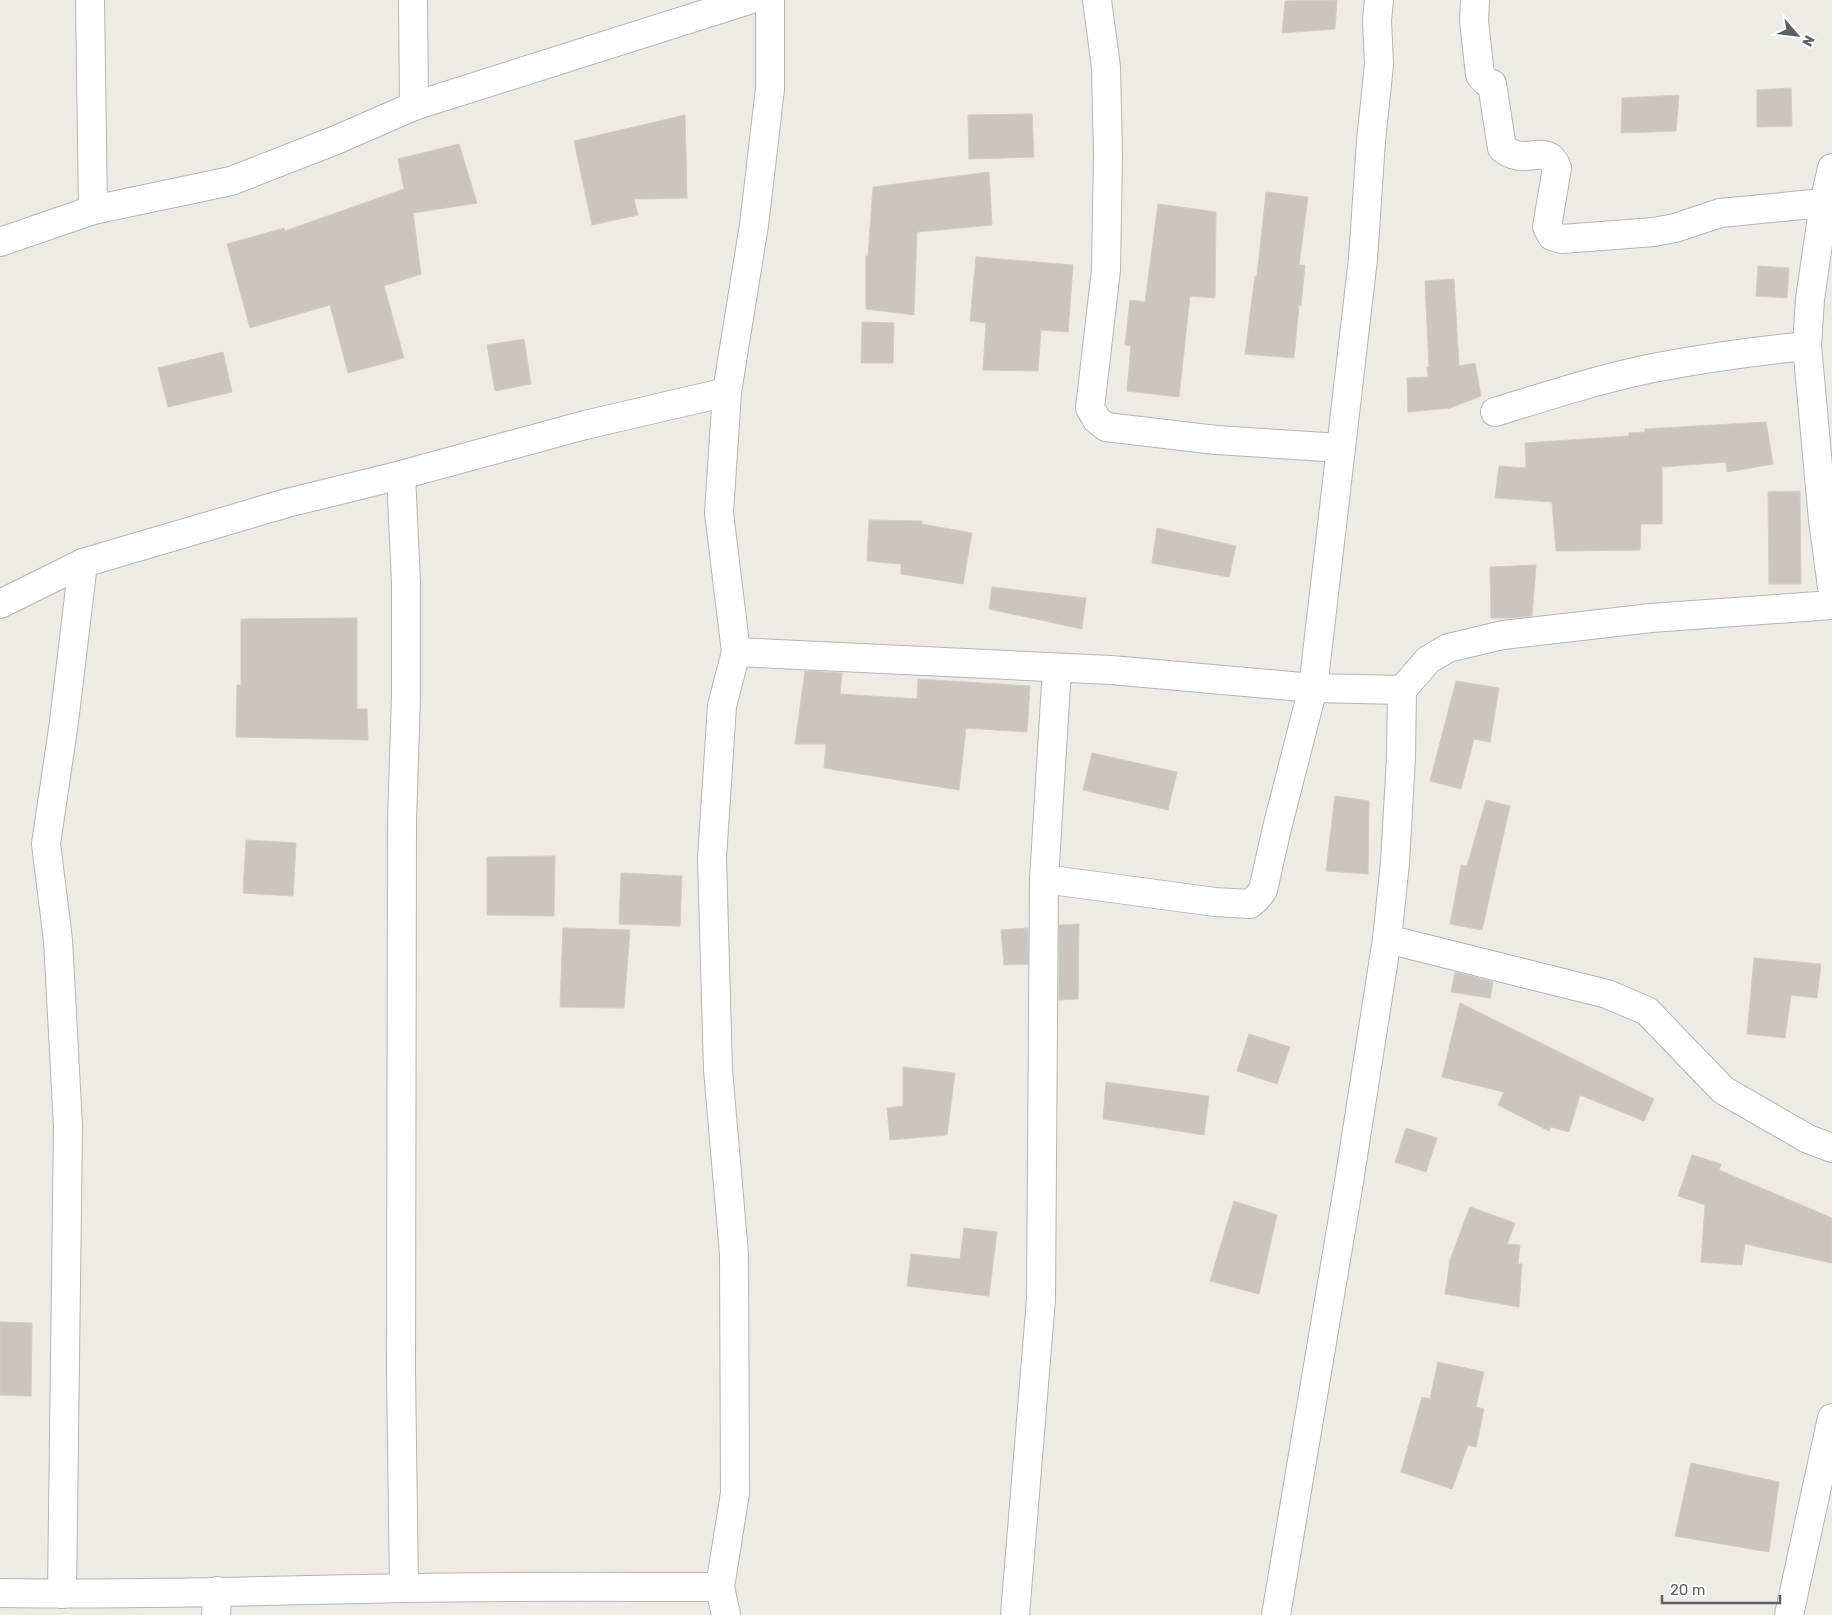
<svg xmlns="http://www.w3.org/2000/svg" width="1832" height="1615" font-family="Rubik,sans-serif">
<style>
.building{fill:#cac5c1;stroke:#d3ccc2}
.lines{fill:none;stroke-linecap:round;stroke-linejoin:round}
.minor-casing{stroke:#b1b5b9;stroke-width:30}
.minor{stroke:#fff;stroke-width:28}
</style>
<rect width="100%" height="100%" fill="#eeebe4"/>
<g class="building">
<path d="M1337 0 1335 29 1282 33 1285 1Z"/>
<path d="M1791 88 1792 126 1757 127V90Z"/>
<path d="M1679 95 1676 131 1621 133 1622 98Z"/>
<path d="M1032 114 1034 157 969 159 968 115Z"/>
<path d="M685 115 687 198 634 199 638 215 592 225 574 141Z"/>
<path d="M459 144 477 203 413 213 421 274 384 286 404 358 348 373 330 305 250 328 227 244 284 228 285 231 404 189 398 159Z"/>
<path d="M989 172 992 225 917 232 914 315 866 309V256H868L873 187Z"/>
<path d="M1266 192 1308 197 1299 265H1305L1301 306 1299 305 1294 358 1245 354 1255 276H1257Z"/>
<path d="M1158 204 1216 212 1215 298 1190 296 1179 397 1127 391 1131 346 1125 345 1130 300 1145 302Z"/>
<path d="M976 257 1073 265 1068 332 1041 330 1038 371 983 370 986 323 970 321Z"/>
<path d="M1758 266 1789 268 1787 298 1756 296Z"/>
<path d="M1454 279 1459 366 1475 363 1481 396 1450 408 1408 412 1407 378 1428 377 1427 367H1429L1425 281Z"/>
<path d="M862 322 894 323 893 363H861Z"/>
<path d="M524 339 531 384 495 391 487 345Z"/>
<path d="M223 352 232 392 168 407 158 368Z"/>
<path d="M1766 422 1773 464 1727 472 1726 462 1662 467V524H1641L1640 550 1556 551 1552 502 1495 498 1499 466 1526 468 1525 443 1629 436V433L1645 432V429Z"/>
<path d="M1800 491 1801 584H1769L1768 492Z"/>
<path d="M869 520 922 521V524L972 533 963 584 901 574V564L867 561Z"/>
<path d="M1157 528 1236 546 1229 577 1152 563Z"/>
<path d="M1536 565 1532 616 1511 618H1491L1490 567Z"/>
<path d="M992 587 1086 598 1082 629 989 609Z"/>
<path d="M357 618V709H367L368 740 236 737 237 685H241V619Z"/>
<path d="M805 671 842 673 840 694 917 699 918 679 1030 686 1027 732 966 728 959 790 824 768 826 744H795Z"/>
<path d="M1456 681 1499 688 1490 742 1474 739 1461 789 1430 781Z"/>
<path d="M1092 753 1177 772 1168 810 1083 790Z"/>
<path d="M1335 796 1369 801 1368 874 1326 871Z"/>
<path d="M1486 800 1510 806 1482 930 1450 924 1461 865 1467 866Z"/>
<path d="M246 840 296 843 293 896 243 893Z"/>
<path d="M555 856 554 916 487 915V857Z"/>
<path d="M621 873 682 876 680 926 619 924Z"/>
<path d="M1079 924 1078 999 1059 1000V925Z"/>
<path d="M563 928 630 930 624 1008 560 1007Z"/>
<path d="M1028 928V964L1004 965 1001 930Z"/>
<path d="M1754 958 1821 964 1817 998 1791 995 1785 1038 1747 1034Z"/>
<path d="M1455 972 1493 982 1490 998 1451 992Z"/>
<path d="M1460 1003 1654 1099 1644 1121 1580 1095 1569 1132 1551 1127 1549 1131 1498 1105 1504 1092 1442 1077Z"/>
<path d="M1249 1034 1290 1047 1277 1084 1237 1071Z"/>
<path d="M903 1067 955 1073 947 1135 890 1140 887 1108 903 1106Z"/>
<path d="M1106 1082 1209 1096 1204 1135 1103 1119Z"/>
<path d="M1406 1128 1437 1138 1426 1172 1395 1162Z"/>
<path d="M1692 1155 1721 1164 1719 1170 1832 1218V1263L1745 1244 1742 1265 1701 1262 1705 1205 1678 1196Z"/>
<path d="M1234 1201 1277 1215 1259 1294 1210 1281Z"/>
<path d="M1470 1207 1515 1223 1507 1244 1520 1245 1518 1264H1522L1519 1307 1445 1294 1450 1260Z"/>
<path d="M964 1228 997 1232 989 1296 907 1286 911 1254 960 1259Z"/>
<path d="M0 1322 32 1323 31 1396 0 1395Z"/>
<path d="M1438 1362 1484 1372 1476 1407 1484 1409 1476 1447 1468 1445 1452 1489 1401 1472 1422 1397 1430 1399Z"/>
<path d="M1691 1463 1779 1482 1769 1552 1675 1536Z"/>
</g>
<g class="lines">
<defs>
<g id="minor">
<path d="M90 0 93 210"/>
<path d="M413 0 414 106"/>
<path d="M1097 0 1106 67 1108 154 1106 270 1090 408 1097 420 1106 427 1216 440 1341 448"/>
<path d="M1475 0 1474 21 1480 75 1485 81 1492 84 1502 148C1523 165 1537 148 1551 158 1553 160 1556 165 1557 168L1547 227 1552 236 1562 239 1654 232 1675 228 1720 213 1824 203"/>
<path d="M1832 168 1824 203 1810 299 1807 346 1823 520 1832 587"/>
<path d="M0 242 93 210 231 181 336 140 414 106 749 0"/>
<path d="M1495 412C1547 396 1599 379 1653 368 1704 358 1755 351 1807 346"/>
<path d="M401 475 406 583V696L402 821 401 1371 404 1588"/>
<path d="M0 604 83 563 287 503 401 475 585 425 727 392"/>
<path d="M736 652 1111 670 1313 688 1402 690 1428 660 1448 648 1503 635 1651 618 1832 605"/>
<path d="M1044 879 1215 902 1250 904 1256 899 1263 890 1277 828 1313 688 1363 259 1371 141 1379 65 1377 20 1379 0"/>
<path d="M1387 939 1607 994 1647 1011 1723 1090 1808 1139 1832 1148"/>
<path d="M0 1593C134 1595 269 1591 404 1588 509 1586 615 1587 720 1587"/>
<path d="M62 1594 68 1126 58 940 46 844 64 722 83 563"/>
<path d="M216 1615 217 1591"/>
<path d="M726 1615 720 1587 735 1493 734 1254 718 1070 712 858 722 706 736 652 719 513 727 392 754 225 770 89V0"/>
<path d="M1015 1615 1041 1299 1044 879 1057 668"/>
<path d="M1276 1615 1348 1188 1387 939 1395 863 1401 757 1402 690"/>
<path d="M1789 1615 1832 1418"/>
</g>
</defs>
<use href="#minor" class="minor-casing"/>
<use href="#minor" class="minor"/>
</g>
<g transform="translate(1797 35) rotate(118)" stroke="#ffffff" stroke-width="4" paint-order="stroke">
<path d="M0-4L9 19L0 12L-9 19Z" fill="#5c6064"/>
<text y="-8" font-size="14" font-weight="bold" text-anchor="middle" fill="#5c6064">N</text>
</g>
<path d="M1662 1595v8h118v-8" fill="none" stroke="#5c6064" stroke-width="2.5"/>
<text x="1670" y="1595" font-size="15" fill="#5c6064" stroke="#ffffff" stroke-width="4" paint-order="stroke">20 m</text>
</svg>
